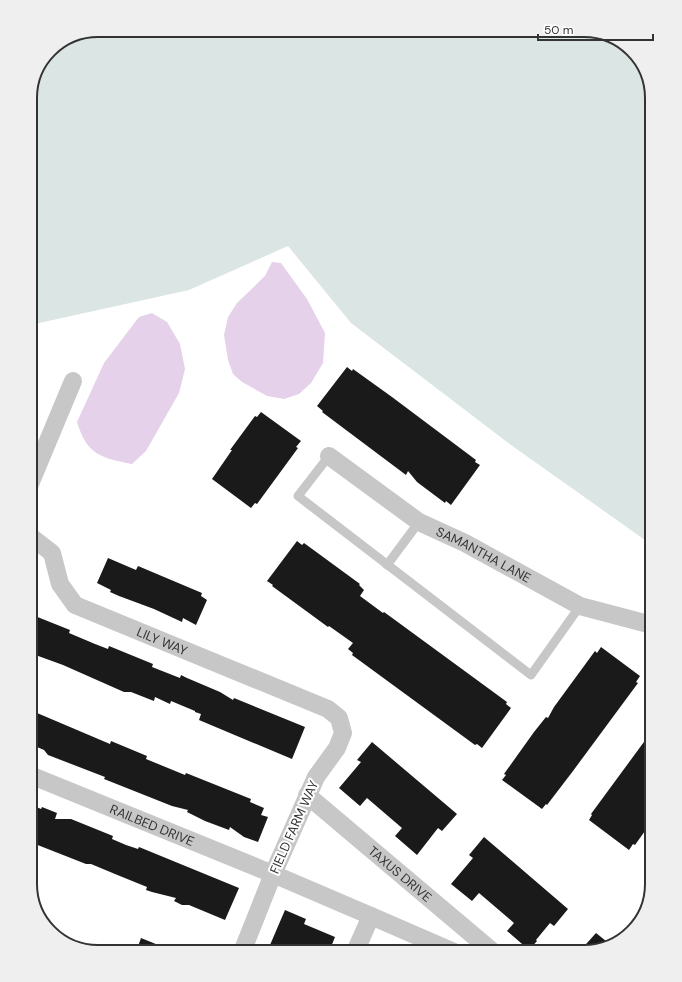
<svg xmlns="http://www.w3.org/2000/svg" width="682" height="982" font-family="'DM Sans',sans-serif">
<style>
.green{fill:#dae5e4}
.water{fill:#e5d2ea}
.building{fill:#1a1a1a}
.lines{fill:none;stroke-linecap:round;stroke-linejoin:round}
.lane{stroke:#c7c7c7;stroke-width:9}
.street{stroke:#c7c7c7;stroke-width:18}
.labels{text-anchor:middle;dominant-baseline:central;stroke-width:4;stroke-linejoin:round;paint-order:stroke}
.street-label{font-size:13px;fill:#333;stroke:#fff}
.rim{fill:none;stroke:#333;stroke-width:2}
</style>
<rect width="100%" height="100%" fill="#fff"/>
<path class="green" d="M98 30H588L622 41 643 64 652 98V545L511 445 351 323 288 246 189 290 30 325V93L37 68 53 47Z"/>
<g class="water">
<path d="M272 262 281 263 307 299 325 333 323 363 311 383 299 394 284 399 267 396 242 382 233 374 228 360 224 335 228 317 237 303 265 276Z"/>
<path d="M152 313 167 322 180 344 185 369 179 393 146 451 132 464C101 458 87 455 77 422L104 363 139 317Z"/>
</g>
<g class="building">
<path d="M347 367 352 371 353 369 392 397 476 460 475 462 480 465 451 505 446 501 445 503 417 482 408 471 406 475 322 412 323 411 317 406Z"/>
<path d="M261 412 301 441 296 447 298 448 257 504 255 503 251 508 212 479 232 450H230L255 416 257 417Z"/>
<path d="M297 541 302 545 304 543 360 584 359 585 364 590 360 596 383 613 384 612 395 620 507 702 506 704 511 708 482 748 477 744 475 745 352 655 353 653 348 649 353 643 329 626 328 627 272 586 273 585 267 581Z"/>
<path d="M108 558 136 570 138 566 202 593 201 596 207 600 196 625 183 618 182 622 154 609 119 596 110 592 111 590 97 583Z"/>
<path d="M30 614 70 630 69 633 95 644 108 649 109 646 153 664 152 667 180 678 181 675 187 678 220 692 233 700 234 698 305 727 292 759 199 720 201 714 195 712V711L171 701 170 704 155 697 154 701 131 692H124L63 665 30 653Z"/>
<path d="M601 647 640 676 636 682 638 683 573 771 547 805 546 804 542 809 502 780 506 775 504 774 534 732 546 717 548 718 554 707 595 651 597 653Z"/>
<path d="M30 710 110 744 111 741 147 756 146 759 185 775 186 773 251 799 250 802 264 808 261 815 268 817 258 842 244 837 230 827 229 830 205 821 187 812 188 810 172 806 104 779 105 777 48 755 44 750 30 744Z"/>
<path d="M652 731V821L635 845 633 844 629 850 589 820 592 815 591 814Z"/>
<path d="M372 742 457 814 442 831 438 828 417 855 395 836 402 828 367 798 360 806 339 788 361 762 357 760Z"/>
<path d="M30 804 41 809 42 807 57 813 55 819H71L113 836 112 839 126 845 138 849 139 847 239 888 225 920 189 905H182L174 901 176 898 152 892 146 890 147 887 115 874 91 864H86L30 842Z"/>
<path d="M484 837 568 909 554 926 550 923 536 940 537 941 529 950 507 931 514 923 479 893 472 901 451 884 473 858 469 855Z"/>
<path d="M285 910 306 919 304 924 335 937 329 952H267Z"/>
<path d="M596 933 611 945 584 952H579Z"/>
<path d="M141 938 173 951V952H136Z"/>
</g>
<g class="lines">
<g class="lane">
<path d="M329 456 298 496 531 675 580 606"/>
<path d="M387 565 419 522"/>
</g>
<g class="street">
<path id="s1" d="M329 456 419 522 465 543 580 606 652 625"/>
<path d="M30 484 73 381"/>
<path id="s2" d="M30 536 52 553 60 584 75 605 328 709 339 718 343 733 337 748 316 777 273 874 242 952"/>
<path id="s3" d="M30 775 273 874 371 916 355 952"/>
<path id="s4" d="M307 795 493 952"/>
<path d="M371 916 454 952"/>
</g>
</g>
<g class="labels">
<g class="street-label">
<text stroke="none"><textPath href="#s1" startOffset="184">SAMANTHA LANE</textPath></text>
<text stroke="none"><textPath href="#s2" startOffset="180">LILY WAY</textPath></text>
<text stroke="none"><textPath href="#s3" startOffset="132">RAILBED DRIVE</textPath></text>
<text transform="translate(294 827) rotate(-66)">FIELD FARM WAY</text>
<text stroke="none"><textPath href="#s4" startOffset="122">TAXUS DRIVE</textPath></text>
</g>
</g>
<path d="M0 0H682V982H0ZM98 37H584A61 61 0 0 1 645 98V884A61 61 0 0 1 584 945H98A61 61 0 0 1 37 884V98A61 61 0 0 1 98 37Z" fill="#efefef" fill-rule="evenodd"/>
<path class="rim" d="M98 37H584A61 61 0 0 1 645 98V884A61 61 0 0 1 584 945H98A61 61 0 0 1 37 884V98A61 61 0 0 1 98 37Z"/>
<path d="M538 34v6h115v-6" fill="none" stroke="#333333" stroke-width="2"/>
<text x="544" y="34" font-size="12" fill="#333333" stroke="#ffffff" stroke-width="3" paint-order="stroke">50 m</text>
</svg>
